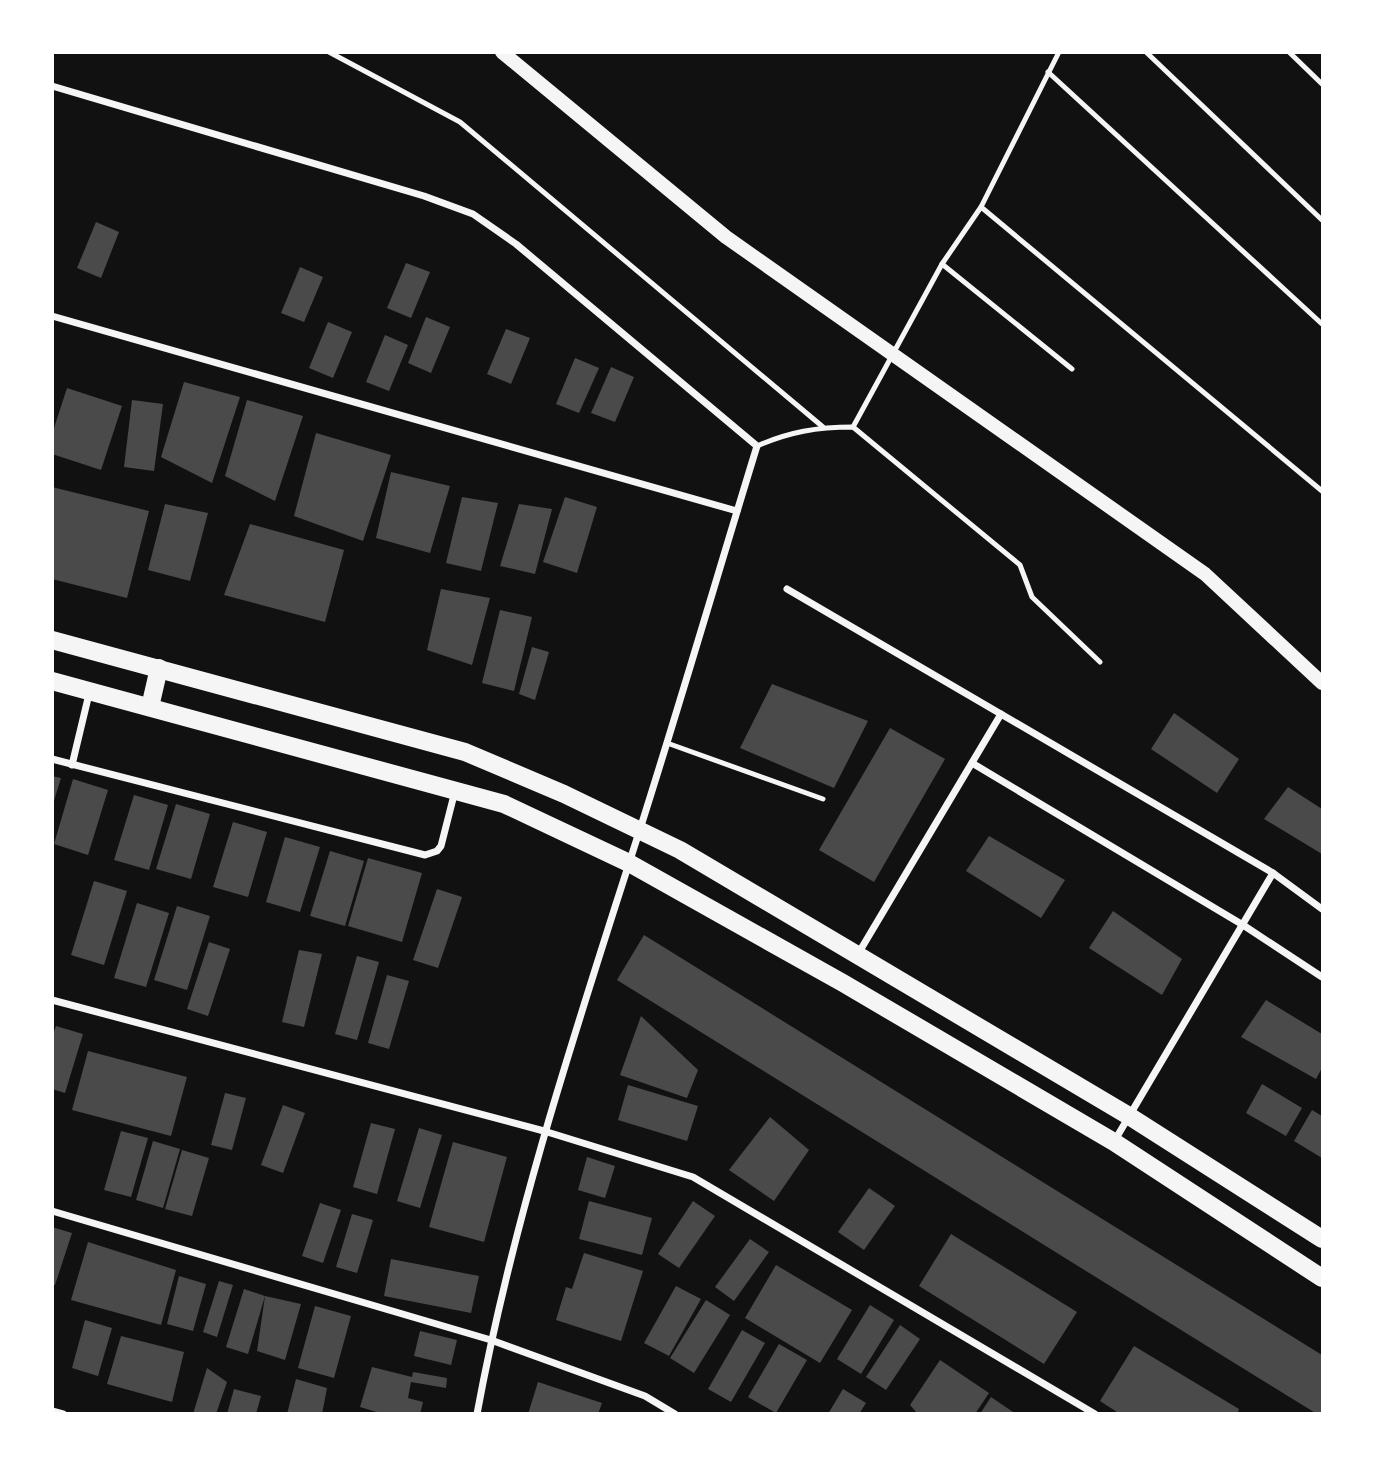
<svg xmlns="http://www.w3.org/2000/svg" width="1375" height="1466" font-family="Karla,sans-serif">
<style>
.building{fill:#4a4a4a}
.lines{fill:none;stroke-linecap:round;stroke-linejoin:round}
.service{stroke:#f5f5f5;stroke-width:5}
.minor{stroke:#f5f5f5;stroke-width:7}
.secondary{stroke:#f5f5f5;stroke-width:14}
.primary{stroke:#f5f5f5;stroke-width:18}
</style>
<rect width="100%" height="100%" fill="#111"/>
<g class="building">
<path d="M96 222 119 232 101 278 77 268Z"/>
<path d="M406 263 430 272 411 318 387 308Z"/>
<path d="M300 267 323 277 304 322 281 313Z"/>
<path d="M426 317 450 327 431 373 408 363Z"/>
<path d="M328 322 352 332 333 378 309 368Z"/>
<path d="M506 329 530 338 511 384 487 374Z"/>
<path d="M385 335 408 345 389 391 366 382Z"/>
<path d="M575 358 599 368 579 413 556 404Z"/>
<path d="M611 367 634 377 615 422 591 413Z"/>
<path d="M184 382 240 397 212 483 161 457Z"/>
<path d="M67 388 122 406 101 470 52 454V434Z"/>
<path d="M132 400 163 404 154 471 124 467Z"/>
<path d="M247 400 303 416 275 501 225 476Z"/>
<path d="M316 433 391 455 363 541 294 516Z"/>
<path d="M391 472 450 486 430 553 376 538Z"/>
<path d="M52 487 149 511 127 598 52 579Z"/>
<path d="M462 497 498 503 481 571 446 563Z"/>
<path d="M565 497 597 507 577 573 543 562Z"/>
<path d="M165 504 208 513 190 581 148 570Z"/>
<path d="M519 504 552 509 535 574 500 566Z"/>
<path d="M250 524 344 550 325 622 224 595Z"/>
<path d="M441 589 490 598 472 665 427 650Z"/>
<path d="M500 610 532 617 514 691 482 683Z"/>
<path d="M532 647 549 652 535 700 519 694Z"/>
<path d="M772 684 868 721 834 788 740 748Z"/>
<path d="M1174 713 1239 759 1217 793 1151 749Z"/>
<path d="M890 728 945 759 874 882 819 850Z"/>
<path d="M52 776 61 778 53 804H52Z"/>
<path d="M73 779 108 790 88 855 54 844Z"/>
<path d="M1288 787 1322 809V854L1264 819Z"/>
<path d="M134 795 168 805 149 870 114 860Z"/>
<path d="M176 804 210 814 191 879 156 869Z"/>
<path d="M233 822 267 832 248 897 213 887Z"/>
<path d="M989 836 1065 880 1041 918 966 871Z"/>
<path d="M285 837 320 847 300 912 266 902Z"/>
<path d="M330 851 364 861 345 926 310 916Z"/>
<path d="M368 858 422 873 402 942 348 926Z"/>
<path d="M94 881 127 891 104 965 71 955Z"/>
<path d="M437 889 462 897 438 968 413 960Z"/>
<path d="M137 903 169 913 146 987 114 978Z"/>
<path d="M177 906 210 916 187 990 154 980Z"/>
<path d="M1113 911 1182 959 1162 995 1089 948Z"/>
<path d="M644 935 1322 1355V1414H1317L1223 1356 617 980Z"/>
<path d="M209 942 230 949 208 1016 187 1009Z"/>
<path d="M299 950 322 954 304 1027 282 1022Z"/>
<path d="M357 956 379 962 357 1040 335 1034Z"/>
<path d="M387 975 409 981 389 1049 368 1043Z"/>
<path d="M1266 1000 1322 1034V1068L1316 1079 1241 1037Z"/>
<path d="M641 1016 698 1070 687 1098 620 1075Z"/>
<path d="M56 1026 83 1034 65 1093 52 1089V1037Z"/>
<path d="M88 1051 187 1077 171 1136 72 1110Z"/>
<path d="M1262 1084 1302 1108 1286 1136 1246 1113Z"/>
<path d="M628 1085 698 1106 687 1141 618 1120Z"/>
<path d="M225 1093 246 1098 232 1150 211 1145Z"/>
<path d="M283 1105 305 1113 283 1173 261 1165Z"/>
<path d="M1312 1110 1322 1116V1158L1294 1141Z"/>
<path d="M770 1117 809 1150 774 1201 729 1170Z"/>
<path d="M371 1123 395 1129 377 1194 353 1187Z"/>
<path d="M419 1128 442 1135 420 1208 397 1201Z"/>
<path d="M121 1131 148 1138 131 1197 104 1190Z"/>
<path d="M153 1141 180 1149 163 1208 136 1200Z"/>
<path d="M453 1142 507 1157 484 1242 429 1227Z"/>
<path d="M182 1150 209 1158 192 1216 165 1209Z"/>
<path d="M587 1157 615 1166 605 1198 578 1190Z"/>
<path d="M869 1188 895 1206 864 1250 838 1232Z"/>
<path d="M589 1201 652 1218 642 1255 579 1239Z"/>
<path d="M693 1201 715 1216 679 1268 658 1254Z"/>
<path d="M320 1203 341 1210 323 1263 302 1256Z"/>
<path d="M352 1214 373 1220 357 1273 336 1267Z"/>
<path d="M52 1227 72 1233 55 1285H52Z"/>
<path d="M951 1234 1077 1312 1044 1364 919 1286Z"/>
<path d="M750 1239 769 1252 734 1301 715 1287Z"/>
<path d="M88 1242 176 1270 161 1325 71 1300Z"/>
<path d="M584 1253 643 1271 621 1341 556 1320 566 1287 572 1289Z"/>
<path d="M391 1259 479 1276 471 1313 384 1296Z"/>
<path d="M776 1265 852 1310 820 1363 745 1318Z"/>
<path d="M179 1276 206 1284 193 1331 167 1324Z"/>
<path d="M219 1281 233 1285 217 1337 203 1332Z"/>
<path d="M676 1286 701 1299 669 1356 644 1343Z"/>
<path d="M244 1289 265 1296 248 1354 226 1347Z"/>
<path d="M265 1296 301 1304 285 1360 257 1351Z"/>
<path d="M706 1300 730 1315 694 1373 670 1358Z"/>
<path d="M870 1305 894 1320 861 1374 837 1359Z"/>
<path d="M315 1306 351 1316 334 1378 298 1368Z"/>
<path d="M85 1320 112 1328 98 1376 72 1368Z"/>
<path d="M900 1325 920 1339 886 1390 866 1377Z"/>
<path d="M742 1330 765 1343 731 1402 708 1389Z"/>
<path d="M420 1331 457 1340 451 1365 414 1356Z"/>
<path d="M121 1336 184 1352 172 1402 107 1384Z"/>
<path d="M779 1344 807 1360 776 1413 748 1397Z"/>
<path d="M1134 1346 1239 1409 1237 1414H1120L1100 1401Z"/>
<path d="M940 1360 989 1393 975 1414H918L910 1405Z"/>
<path d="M372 1367 412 1377 413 1372 447 1378 446 1388 411 1382 408 1398 423 1402 420 1414H383L360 1407Z"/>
<path d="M207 1368 227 1382 216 1414H193Z"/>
<path d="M296 1379 327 1388 322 1414H287Z"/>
<path d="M538 1382 602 1403 598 1414H528Z"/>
<path d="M234 1389 261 1396 256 1414H227Z"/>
<path d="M843 1389 866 1403 859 1414H828Z"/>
<path d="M991 1397 1016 1414H980Z"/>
</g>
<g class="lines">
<g class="service">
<path d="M329 52 460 122 823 427"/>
<path d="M1146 52 1322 220"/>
<path d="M1289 52 1322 84"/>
<path d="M1048 72 1322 324"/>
<path d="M981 207 1322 491"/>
<path d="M942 264 1072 369"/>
<path d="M853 427 942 264 981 207 1059 52"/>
<path d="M757 446C789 432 817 427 853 427L1020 565 1032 597 1100 662"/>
<path d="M667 743 823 799"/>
</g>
<g class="minor">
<path d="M52 86 424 196 473 214 516 244 757 446C718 573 681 700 641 826 579 1020 514 1213 477 1414"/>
<path d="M52 316 737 511"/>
<path d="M787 589 1273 873 1322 909"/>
<path d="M52 759 425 855 437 851 441 846 455 791"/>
<path d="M972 763 1243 925 1322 977"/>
<path d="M72 765 89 694"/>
<path d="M858 954 1001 714"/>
<path d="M52 1000 544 1131 693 1177 1095 1414"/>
<path d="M1115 1140 1273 873"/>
<path d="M52 1211 491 1340 645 1396 675 1414"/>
<path d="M52 1411 63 1414"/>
</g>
<path class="secondary" d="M502 52 726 237 1205 574 1322 683"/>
<g class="primary">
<path d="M52 640 465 752 564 794 680 850 1129 1116 1322 1239"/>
<path d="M52 681 504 804 629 863 843 983 1114 1142 1322 1278"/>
<path d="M150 707 159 668"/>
</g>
</g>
<rect width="1375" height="1466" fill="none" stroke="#ffffff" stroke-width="108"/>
</svg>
